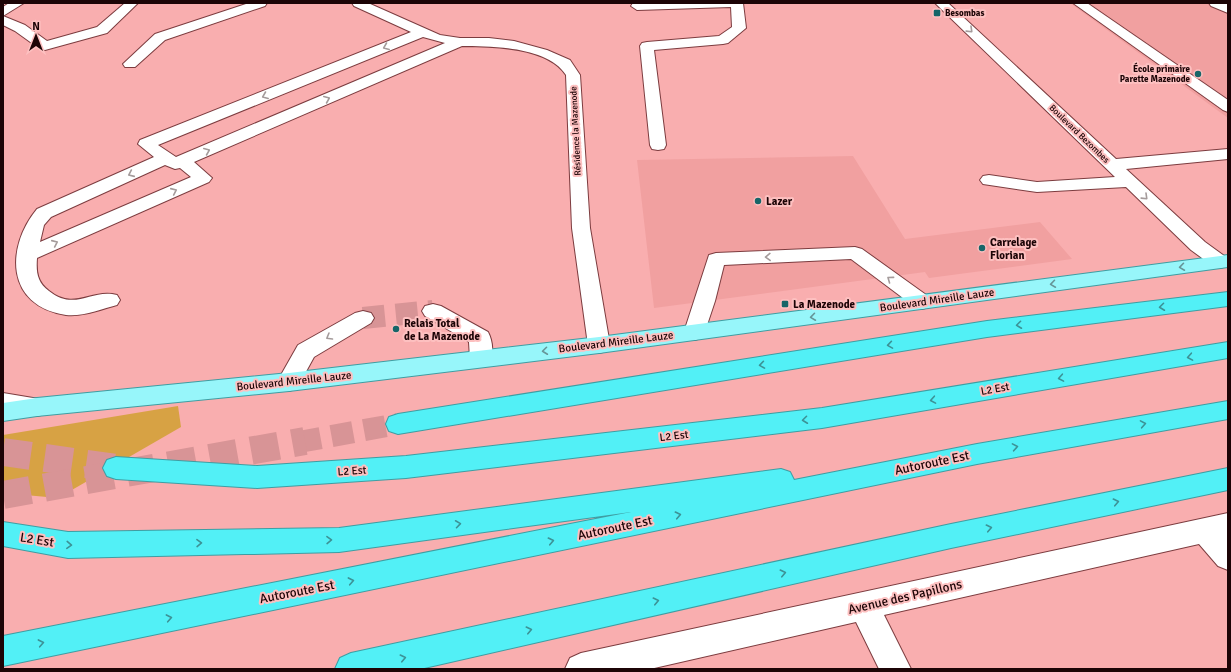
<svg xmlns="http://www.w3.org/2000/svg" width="1231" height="672" font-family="Signika,sans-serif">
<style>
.built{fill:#f1a0a0}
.green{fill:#d7a244}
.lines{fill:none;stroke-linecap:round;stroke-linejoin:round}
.minor-tunnel{stroke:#d89496;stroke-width:22;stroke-dasharray:22 11;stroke-linecap:butt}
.highway-tunnel-far1{stroke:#d89496;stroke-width:22;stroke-dasharray:22 11;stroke-linecap:butt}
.highway-tunnel{stroke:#d89496;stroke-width:28;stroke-dasharray:28 14;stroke-linecap:butt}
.minor-casing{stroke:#7c3c3f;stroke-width:2}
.major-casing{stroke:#3f9da2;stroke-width:2}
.highway-casing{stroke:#3f9da2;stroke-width:2}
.minor{fill:#fff;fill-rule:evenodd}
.major{fill:#97f6fa;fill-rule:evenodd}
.highway{fill:#52f0f6;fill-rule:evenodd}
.oneway{stroke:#a49b9b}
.oneway2{stroke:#669598}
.oneway3{stroke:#3c9296}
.poi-dot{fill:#166568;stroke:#fdc0c0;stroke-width:1.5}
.labels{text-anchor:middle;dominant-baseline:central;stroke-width:4;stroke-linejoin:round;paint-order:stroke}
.far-poi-label{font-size:9px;font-weight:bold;fill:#1c0406;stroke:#fdc0c0;text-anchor:start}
.far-street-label{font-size:9px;fill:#1c0406;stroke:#fdc0c0}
.poi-label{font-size:11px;font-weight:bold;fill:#1c0406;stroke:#fdc0c0;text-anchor:start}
.street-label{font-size:11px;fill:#1c0406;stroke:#fdc0c0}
.near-street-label{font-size:13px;fill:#1c0406;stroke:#fdc0c0}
</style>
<rect width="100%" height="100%" fill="#f9aeaf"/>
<g class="built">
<path d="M1070 3H1224L1228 5V118Z"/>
<path d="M853 156 905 239 1040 222 1072 259 929 278 925 272 654 308 637 160Z"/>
</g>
<path class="green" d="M178 406 181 427 58 498 3 493V435Z"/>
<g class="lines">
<path class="minor-tunnel" d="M363 318 433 311"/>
<path class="highway-tunnel-far1" d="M299 442 398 424"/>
<g class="highway-tunnel">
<path d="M3 452 116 468"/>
<path d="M3 495 305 441"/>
</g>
<defs>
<g id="minor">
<path d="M9 3H24L3 16V7Z"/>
<path d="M125 3H138L107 33 45 50 40 49 15 31 3 25V16L25 25 47 41 97 27Z"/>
<path d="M249 3H267L265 6 165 40 135 67H125L123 64 155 34Z"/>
<path d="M352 3H368L440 35 460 38H489L514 41 547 50 570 60 580 75 590 228 610 345 607 351 599 353 591 351 588 345 572 228 566 75C548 47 492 46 462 46L194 162 212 178 209 182 37 258C36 272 37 282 49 291 75 312 92 288 117 295L120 300 117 305C102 309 82 317 66 315 6 306 5 248 37 209L154 157 138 144 140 140 411 32 354 6ZM423 37 445 43 176 157 158 145ZM165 165 175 169 180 168 191 177 40 242 44 225 51 217Z"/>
<path d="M633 3H743L746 28 728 43 723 44 654 50 666 145 664 149 658 150 652 149 650 145 640 46 642 43 647 42 719 36 732 27 731 7 637 10 631 6Z"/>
<path d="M935 3H948L1116 159 1228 149V159L1126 169 1205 242 1227 258V266L1220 268 1213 266 1191 250 1126 187 1037 192 983 184 980 180 983 176 989 175 1037 182 1115 177Z"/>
<path d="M1073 3H1087L1228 100V112L1223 110Z"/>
<path d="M1209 3 1228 4V13L1211 6Z"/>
<path d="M855 247 862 249 929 297 933 302 929 307 922 309 915 307 851 259 724 265 715 301 703 337 695 340 687 337 684 332 709 255 716 253Z"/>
<path d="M433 304 441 306 488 332C493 341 494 356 489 365L481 367 473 365 470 359 469 342 425 316 422 311 425 306Z"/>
<path d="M363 311 371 313 374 318 371 323 314 357 297 388 289 391 281 388 277 382 298 345 355 313Z"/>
<path d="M3 393 45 400 49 407 45 414 37 416 3 411Z"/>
<path d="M1228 513V570L1218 566 1199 544 884 615 911 669H879L856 622 650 669H565L570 658 581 653Z"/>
</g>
<path id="major" d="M1228 255V267L599 353 289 391 37 416 3 421V403L37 398 289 373 599 337Z"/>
<g id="highway">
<path d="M1228 292V306L987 337 398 434 389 431 386 424 389 417 398 414 987 321Z"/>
<path d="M1228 342V358L822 428 406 478 257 488 116 479 107 476 103 468 107 460 116 457 257 466 406 456 822 408Z"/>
<path d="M1228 401V419L977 464 3 666V636L631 512 339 552 68 558 3 546V522L68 532 339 528 781 469 790 472 794 480 977 444Z"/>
<path d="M1228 468V490L951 548 420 669H335L340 658 351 653 951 524Z"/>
</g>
</defs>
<use href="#minor" class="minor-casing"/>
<use href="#major" class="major-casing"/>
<use href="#highway" class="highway-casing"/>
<use href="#minor" class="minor"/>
<use href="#major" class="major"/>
<use href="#highway" class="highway"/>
</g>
<defs><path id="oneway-chevron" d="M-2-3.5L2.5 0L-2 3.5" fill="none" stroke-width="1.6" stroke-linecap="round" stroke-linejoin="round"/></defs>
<g class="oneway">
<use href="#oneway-chevron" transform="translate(970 30) rotate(44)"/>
<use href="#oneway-chevron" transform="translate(386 47) rotate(158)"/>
<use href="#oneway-chevron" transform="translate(265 96) rotate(158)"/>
<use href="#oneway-chevron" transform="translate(327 99) rotate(-23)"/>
<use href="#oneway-chevron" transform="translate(207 151) rotate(-23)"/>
<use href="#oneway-chevron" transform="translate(131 174) rotate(156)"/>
<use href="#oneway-chevron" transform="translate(174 191) rotate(-24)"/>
<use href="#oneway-chevron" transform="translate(1145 197) rotate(44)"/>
<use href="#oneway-chevron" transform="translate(55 243) rotate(-24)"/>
<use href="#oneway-chevron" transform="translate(768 257) rotate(178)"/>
<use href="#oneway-chevron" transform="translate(890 279) rotate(-144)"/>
<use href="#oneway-chevron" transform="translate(329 337) rotate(150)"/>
</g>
<g class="oneway2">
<use href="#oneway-chevron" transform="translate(1182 267) rotate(172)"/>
<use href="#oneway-chevron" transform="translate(1053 284) rotate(172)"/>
<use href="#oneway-chevron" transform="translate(813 317) rotate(172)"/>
<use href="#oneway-chevron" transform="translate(545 351) rotate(173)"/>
</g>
<g class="oneway3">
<use href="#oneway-chevron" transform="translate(1162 307) rotate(173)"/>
<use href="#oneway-chevron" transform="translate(1019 325) rotate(173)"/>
<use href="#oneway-chevron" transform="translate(890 345) rotate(171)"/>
<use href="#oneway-chevron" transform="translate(1190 357) rotate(170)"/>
<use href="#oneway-chevron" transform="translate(762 365) rotate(171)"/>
<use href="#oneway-chevron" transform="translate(1061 378) rotate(170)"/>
<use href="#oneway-chevron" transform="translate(933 400) rotate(170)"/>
<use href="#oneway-chevron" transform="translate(805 420) rotate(173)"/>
<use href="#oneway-chevron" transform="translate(1143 424) rotate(-10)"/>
<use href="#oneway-chevron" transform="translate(1015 447) rotate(-10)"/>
<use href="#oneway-chevron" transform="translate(1116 502) rotate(-12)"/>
<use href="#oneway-chevron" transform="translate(678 515) rotate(-12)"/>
<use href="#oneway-chevron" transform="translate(458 524) rotate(-8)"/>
<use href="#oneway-chevron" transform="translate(989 528) rotate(-12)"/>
<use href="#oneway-chevron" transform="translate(329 540) rotate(-1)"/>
<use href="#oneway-chevron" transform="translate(551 541) rotate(-12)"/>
<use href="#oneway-chevron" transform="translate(199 543) rotate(-1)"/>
<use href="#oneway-chevron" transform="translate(69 545) rotate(3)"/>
<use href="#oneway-chevron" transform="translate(783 573) rotate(-13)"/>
<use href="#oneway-chevron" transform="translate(351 581) rotate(-11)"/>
<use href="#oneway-chevron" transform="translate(656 601) rotate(-13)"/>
<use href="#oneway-chevron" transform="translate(169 618) rotate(-11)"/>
<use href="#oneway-chevron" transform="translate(529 630) rotate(-13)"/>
<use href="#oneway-chevron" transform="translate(41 643) rotate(-11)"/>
<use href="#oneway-chevron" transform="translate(403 658) rotate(-13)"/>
</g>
<g class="poi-dot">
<rect x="933" y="9" width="8" height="8" rx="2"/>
<circle cx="1198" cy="74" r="4"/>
<circle cx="758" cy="201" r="4"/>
<circle cx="982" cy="248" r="4"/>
<rect x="781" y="300" width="8" height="8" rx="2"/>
<circle cx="396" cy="329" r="4"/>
</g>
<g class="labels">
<g class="far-poi-label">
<text x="945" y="13">Besombas</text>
<text x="1190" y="69" text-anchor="end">École primaire<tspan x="1190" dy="10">Parette Mazenode</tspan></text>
</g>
<g class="far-street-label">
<text transform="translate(576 131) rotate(-93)">Résidence la Mazenode</text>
<text transform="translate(1079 134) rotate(44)">Boulevard Bezombes</text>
</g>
<g class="poi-label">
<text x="766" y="201">Lazer</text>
<text x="990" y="242">Carrelage<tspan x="990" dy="13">Florian</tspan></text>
<text x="793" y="304">La Mazenode</text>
<text x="404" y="323">Relais Total<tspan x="404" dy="13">de La Mazenode</tspan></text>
</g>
<g class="street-label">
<text transform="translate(937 300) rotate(-8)">Boulevard Mireille Lauze</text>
<text transform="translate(616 342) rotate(-7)">Boulevard Mireille Lauze</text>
<text transform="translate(294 381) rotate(-6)">Boulevard Mireille Lauze</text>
<text transform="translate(995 389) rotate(-10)">L2 Est</text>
<text transform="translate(674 436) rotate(-7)">L2 Est</text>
<text transform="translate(352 471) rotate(-4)">L2 Est</text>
</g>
<g class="near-street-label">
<text transform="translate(932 463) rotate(-12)">Autoroute Est</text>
<text transform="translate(615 528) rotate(-12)">Autoroute Est</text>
<text transform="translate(37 540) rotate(9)">L2 Est</text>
<text transform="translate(297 592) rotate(-11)">Autoroute Est</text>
<text transform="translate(905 597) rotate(-13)">Avenue des Papillons</text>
</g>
</g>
<rect width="1231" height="672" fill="none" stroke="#1c0406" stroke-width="8"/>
<g transform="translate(36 36)" stroke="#fdc0c0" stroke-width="3" paint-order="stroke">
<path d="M0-3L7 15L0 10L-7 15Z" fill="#1c0406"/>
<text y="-6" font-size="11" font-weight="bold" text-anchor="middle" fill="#1c0406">N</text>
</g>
</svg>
